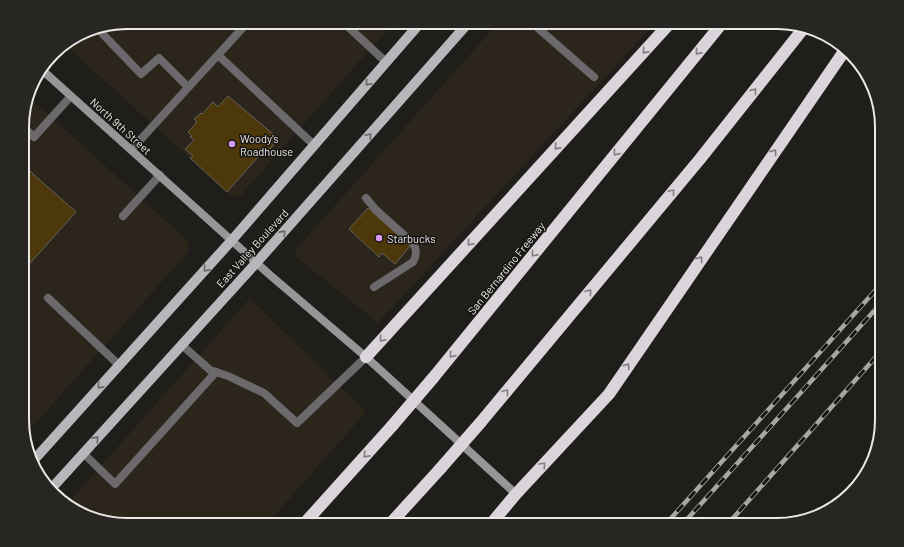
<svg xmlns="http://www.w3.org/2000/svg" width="904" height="547" font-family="Barlow,sans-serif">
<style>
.built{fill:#2b251c}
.building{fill:#4c380a;stroke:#65625d}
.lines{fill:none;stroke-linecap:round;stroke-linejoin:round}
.lane{stroke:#6b696c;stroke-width:8}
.secondary{stroke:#979598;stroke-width:8}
.primary{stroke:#b9b6bb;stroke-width:10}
.highway{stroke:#d9d5da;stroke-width:12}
.rail-casing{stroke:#a7a6a2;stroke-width:4.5}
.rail{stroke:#171511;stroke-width:3;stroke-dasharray:9;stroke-linecap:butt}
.highway-bridge{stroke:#d9d5da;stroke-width:12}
.oneway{stroke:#827f80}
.oneway2{stroke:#686666}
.poi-dot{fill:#db99f6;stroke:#171511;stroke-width:1.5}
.labels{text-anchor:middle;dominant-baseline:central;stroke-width:3;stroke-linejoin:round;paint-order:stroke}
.street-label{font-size:11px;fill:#eae9e6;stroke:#171511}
.poi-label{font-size:11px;fill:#eae9e6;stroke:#171511;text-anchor:start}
.rim{fill:none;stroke:#eae9e6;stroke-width:2}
</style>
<rect width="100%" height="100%" fill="#201e1a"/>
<g class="built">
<path d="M127 22H394L241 195 233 197 64 44 87 30Z"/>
<path d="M499 22H656L378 323 295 256 297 248Z"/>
<path d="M28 96 188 241 189 251 24 436 23 113Z"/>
<path d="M250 298 366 412 266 525H127L74 511 67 504Z"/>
</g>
<g class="building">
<path d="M228 96 279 139 268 151 265 149 227 192 190 158 193 156 185 149 194 140 190 137 192 136 188 132 197 122 194 119 201 113 202 114 213 102 218 107Z"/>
<path d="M23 165 76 212 23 271Z"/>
<path d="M368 208 410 246 395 264 382 253 379 257 349 229Z"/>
</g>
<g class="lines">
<g class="lane">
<path d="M343 22 386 62"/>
<path d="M531 22 594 77"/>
<path d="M97 28 141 74 159 58 188 87"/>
<path d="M218 55 314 145"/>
<path d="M23 127 34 137 71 96"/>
<path d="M131 150 248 22"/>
<path d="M366 198 376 210 413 243C417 250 417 255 413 262L374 287"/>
<path d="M123 216 160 175"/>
<path d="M48 298 119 365"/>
<path d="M182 345 210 370 228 376 264 393 297 423 366 357"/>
<path d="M83 453 115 484 216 372"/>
</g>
<path class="secondary" d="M41 69 270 275 366 357 516 494"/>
<g class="primary">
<path d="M33 461 232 240 421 22"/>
<path d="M51 489 257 262 469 22"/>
</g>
<g class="highway">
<path d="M366 357 671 22"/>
<path d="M433 378 723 22"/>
<path d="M481 422 700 159 803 29"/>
<path d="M303 525 392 426"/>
<path d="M389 525 440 469"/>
<path d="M490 525 516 494 609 394 845 50"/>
</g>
<defs>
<g id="rail">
<path d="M665 525 882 283"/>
<path d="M682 525 882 302"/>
<path d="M727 525 882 350"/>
</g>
</defs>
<use href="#rail" class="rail-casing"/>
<use href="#rail" class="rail"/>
<g class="highway-bridge">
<path d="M392 426 433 378"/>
<path d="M440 469 481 422"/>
</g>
</g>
<defs><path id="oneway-chevron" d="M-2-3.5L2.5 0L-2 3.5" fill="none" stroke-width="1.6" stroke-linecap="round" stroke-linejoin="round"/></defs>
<g class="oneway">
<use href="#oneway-chevron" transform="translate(645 51) rotate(132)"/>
<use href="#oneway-chevron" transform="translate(698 52) rotate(129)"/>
<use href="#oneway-chevron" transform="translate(754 91) rotate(-51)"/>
<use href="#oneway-chevron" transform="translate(557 147) rotate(132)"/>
<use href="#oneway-chevron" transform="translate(774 152) rotate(-55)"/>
<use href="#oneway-chevron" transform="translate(616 153) rotate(129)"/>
<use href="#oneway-chevron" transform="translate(672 192) rotate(-50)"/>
<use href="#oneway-chevron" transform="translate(470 243) rotate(132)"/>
<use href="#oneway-chevron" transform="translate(534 254) rotate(129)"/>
<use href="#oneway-chevron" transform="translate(700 259) rotate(-55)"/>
<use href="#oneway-chevron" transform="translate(589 292) rotate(-50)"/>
<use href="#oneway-chevron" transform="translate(382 339) rotate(132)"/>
<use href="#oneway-chevron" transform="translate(452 355) rotate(129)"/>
<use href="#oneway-chevron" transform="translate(627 366) rotate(-56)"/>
<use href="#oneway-chevron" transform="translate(506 392) rotate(-50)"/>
<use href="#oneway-chevron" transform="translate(366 455) rotate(132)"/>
<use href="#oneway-chevron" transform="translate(543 465) rotate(-47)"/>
</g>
<g class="oneway2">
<use href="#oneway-chevron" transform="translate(368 83) rotate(131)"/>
<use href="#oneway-chevron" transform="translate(369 136) rotate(-49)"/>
<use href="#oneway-chevron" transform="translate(283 233) rotate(-48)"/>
<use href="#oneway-chevron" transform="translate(206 269) rotate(132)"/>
<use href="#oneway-chevron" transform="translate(100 386) rotate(132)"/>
<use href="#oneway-chevron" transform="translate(96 439) rotate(-48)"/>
</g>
<g class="poi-dot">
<circle cx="232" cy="144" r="4"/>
<circle cx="379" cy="238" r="4"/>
</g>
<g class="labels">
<g class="street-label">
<text transform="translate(121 126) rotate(42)">North 9th Street</text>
<text transform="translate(252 248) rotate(-48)">East Valley Boulevard</text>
<text transform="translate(506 268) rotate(-51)">San Bernardino Freeway</text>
</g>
<g class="poi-label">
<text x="240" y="138">Woody's<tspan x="240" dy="13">Roadhouse</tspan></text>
<text x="387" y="238">Starbucks</text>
</g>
</g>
<path d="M0 0H904V547H0ZM127 29H777A98 98 0 0 1 875 127V420A98 98 0 0 1 777 518H127A98 98 0 0 1 29 420V127A98 98 0 0 1 127 29Z" fill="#282622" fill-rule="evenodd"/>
<path class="rim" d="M127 29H777A98 98 0 0 1 875 127V420A98 98 0 0 1 777 518H127A98 98 0 0 1 29 420V127A98 98 0 0 1 127 29Z"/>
</svg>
